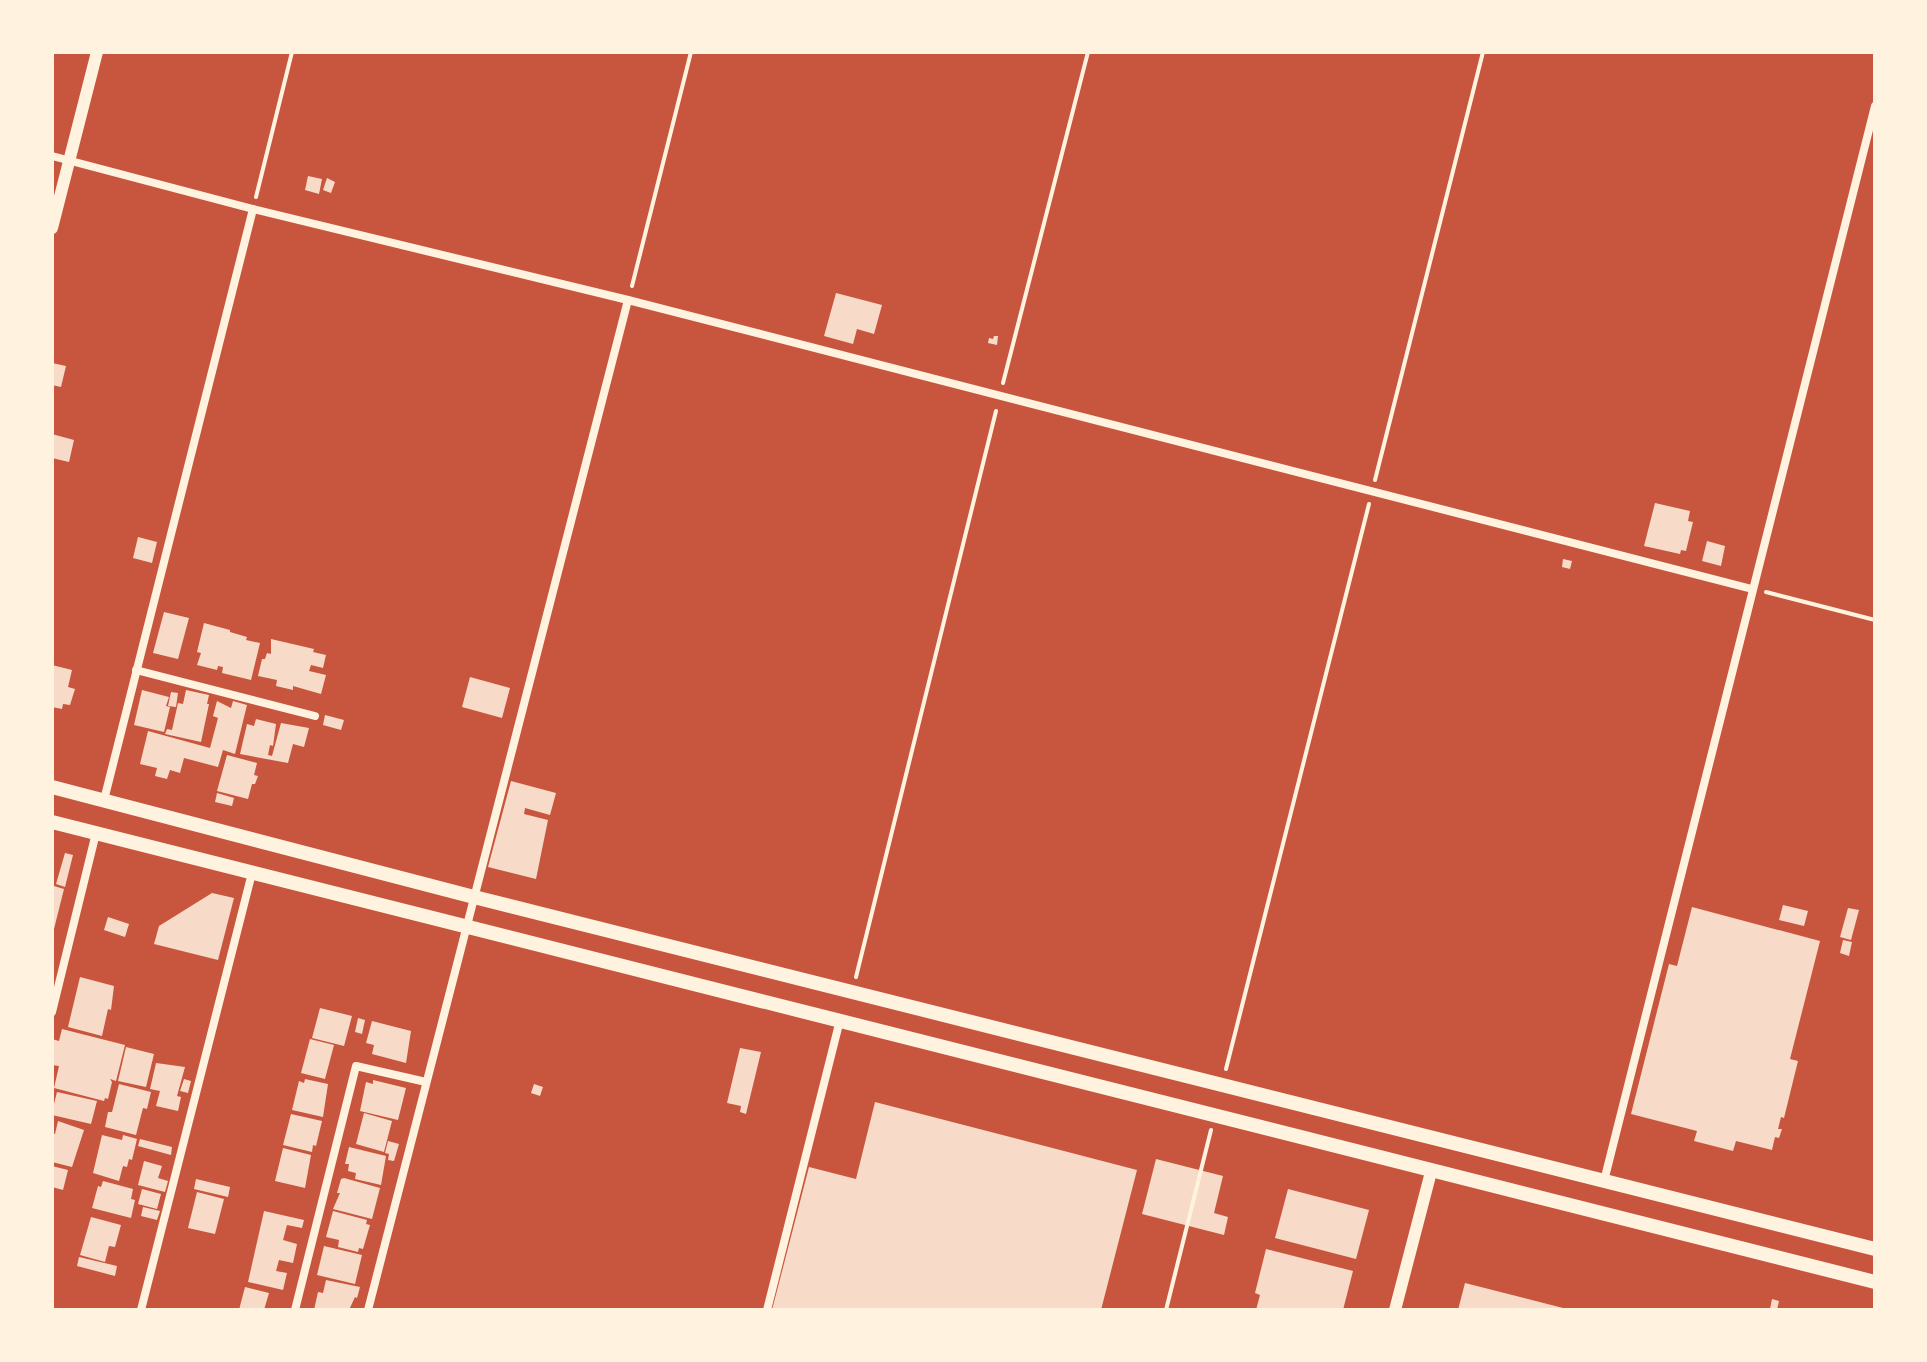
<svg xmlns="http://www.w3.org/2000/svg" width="1927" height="1362" font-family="'Noto Sans',sans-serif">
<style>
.building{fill:#f7dbc8}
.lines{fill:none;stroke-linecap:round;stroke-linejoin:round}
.path{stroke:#fff3e0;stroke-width:4}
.minor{stroke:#fff3e0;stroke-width:8}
.tertiary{stroke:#fff3e0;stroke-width:12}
.secondary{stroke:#fff3e0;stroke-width:14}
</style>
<rect width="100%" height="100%" fill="#c8553d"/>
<g class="building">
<path d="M308 176 322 179 319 194 305 190Z"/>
<path d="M327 178 335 182 331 193 323 190Z"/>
<path d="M836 293 882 305 874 334 857 329 853 344 824 336Z"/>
<path d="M994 336H998L997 345 988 343 989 338 993 339Z"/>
<path d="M52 363 66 366 61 387 52 385Z"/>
<path d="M52 434 74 440 69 462 52 458Z"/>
<path d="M1655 503 1690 511 1688 521 1693 522 1686 551 1681 550 1680 554 1644 546Z"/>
<path d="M138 537 157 542 152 563 133 558Z"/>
<path d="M1707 541 1725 546 1721 566 1702 561Z"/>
<path d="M1563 559 1572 561 1570 569 1562 567Z"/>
<path d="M164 612 189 618 178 659 153 653Z"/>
<path d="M204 623 230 630V632L247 637 246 640 260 643 251 680 222 673 223 667 218 666 217 670 197 665 201 653 197 652Z"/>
<path d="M271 639 314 649 313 652 326 655 323 668 311 665 309 671 326 675 321 694 293 686V690L276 686 277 680 258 676 262 659H265L267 653 271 654Z"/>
<path d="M52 665 72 670 68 687 75 689 70 705 63 704 62 709 52 707Z"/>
<path d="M470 677 510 688 502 718 462 707Z"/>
<path d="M142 690 169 697 166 706 170 707 164 732 134 725Z"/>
<path d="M186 690 209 695 207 704H209L201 742 165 734 167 729 172 730 178 703 183 704Z"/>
<path d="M171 692 178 693 176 707 168 706Z"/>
<path d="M217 701 231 708 233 701 247 705 235 754 223 750 218 767 184 758 180 773 170 770 167 779 155 776 157 768 140 764 148 731 210 748 218 718 213 716Z"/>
<path d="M325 715 344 720 341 730 323 725Z"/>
<path d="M256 719 276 724 273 746 270 745 268 755 272 756 281 723 309 728 304 747 293 744 288 763 240 754 247 724 254 726Z"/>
<path d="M227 755 257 763 254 775 258 776 255 784H252L248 799 217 791Z"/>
<path d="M511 781 556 793 550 815 525 808 524 814 548 820 536 879 488 867Z"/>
<path d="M217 793 234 798 232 806 215 802Z"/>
<path d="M65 853 73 855 65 887 56 884Z"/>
<path d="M54 886 64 889 53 933 52 894Z"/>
<path d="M212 893 234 898 218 960 154 944 159 926Z"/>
<path d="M1783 905 1808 911 1804 926 1779 920Z"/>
<path d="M1692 907 1820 941 1790 1059 1798 1061 1784 1118 1781 1117 1778 1129H1782L1779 1138 1775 1137 1772 1150 1736 1141 1733 1151 1694 1141 1697 1131 1631 1114 1669 964 1677 966Z"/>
<path d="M1848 908 1859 910 1851 940 1840 937Z"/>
<path d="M108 917 129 924 125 937 104 930Z"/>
<path d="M1843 940 1852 942 1849 956 1840 953Z"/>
<path d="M80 977 114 986 111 1010 108 1009 102 1036 68 1027Z"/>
<path d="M320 1008 352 1016 344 1046 312 1038Z"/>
<path d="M358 1018 365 1020 362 1034 355 1032Z"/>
<path d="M372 1021 411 1031 406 1063 372 1054 374 1045 366 1043Z"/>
<path d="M62 1029 125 1045 116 1081 110 1079 112 1082 108 1099 105 1098 104 1101 54 1088 59 1066 52 1065V1039L59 1041Z"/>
<path d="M310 1039 334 1045 325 1079 301 1073Z"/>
<path d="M126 1047 154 1054 146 1087 118 1081Z"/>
<path d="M740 1048 761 1052 746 1114 740 1112 741 1106 727 1103Z"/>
<path d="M156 1063 185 1067 177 1096 181 1097 178 1111 156 1106 160 1091 150 1089Z"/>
<path d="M184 1079 191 1081 188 1093 180 1091Z"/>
<path d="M305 1079 328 1084 323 1117 292 1110 299 1081 304 1083Z"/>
<path d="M373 1080 406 1088 398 1120 360 1111 366 1082 373 1084Z"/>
<path d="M119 1084 151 1092 147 1109 143 1108 136 1135 105 1127 108 1112H112Z"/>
<path d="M534 1084 543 1087 540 1096 531 1093Z"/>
<path d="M57 1092 97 1101 91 1124 52 1115V1103L54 1104Z"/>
<path d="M875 1102 1137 1170 1101 1310H772L809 1167 856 1179Z"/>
<path d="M364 1113 392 1121 384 1152 356 1144Z"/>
<path d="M291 1114 322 1121 316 1146 313 1145 312 1152 283 1145Z"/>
<path d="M58 1121 84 1130 72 1167 52 1162V1133L55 1134Z"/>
<path d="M102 1135 122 1140 123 1135 137 1139 132 1160 129 1159 127 1167 123 1166 119 1181 93 1173Z"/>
<path d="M140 1139 172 1147 171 1155 138 1146Z"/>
<path d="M388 1141 399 1144 394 1161 388 1160 389 1154 385 1153Z"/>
<path d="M349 1147 386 1156 381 1185 355 1179 356 1173 348 1171 349 1164H345Z"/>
<path d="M283 1148 311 1155 305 1188 275 1181Z"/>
<path d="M1156 1159 1223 1176 1214 1213 1228 1217 1224 1235 1142 1214Z"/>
<path d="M144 1161 162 1166 158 1178 168 1181 165 1192 138 1185Z"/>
<path d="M52 1166 68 1170 63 1190 52 1187Z"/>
<path d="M344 1178 380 1188 372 1219 333 1209 340 1193H337L341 1179Z"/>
<path d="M196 1179 230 1187 228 1197 194 1189Z"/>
<path d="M103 1181 133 1189 131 1199 135 1200 131 1218 92 1208 98 1186 101 1187Z"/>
<path d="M142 1189 161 1194 157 1209 138 1204Z"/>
<path d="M1288 1189 1369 1210 1356 1259 1275 1238Z"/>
<path d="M197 1192 224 1199 215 1234 188 1228Z"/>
<path d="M143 1207 160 1211 157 1220 141 1216Z"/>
<path d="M264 1211 304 1220 302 1228 287 1225 283 1240 297 1244 293 1263 279 1260 276 1271 287 1273 283 1290 248 1282Z"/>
<path d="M333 1211 367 1220 366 1224 370 1225 363 1249 359 1248 358 1252 338 1247 339 1240 326 1237Z"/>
<path d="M91 1217 121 1225 115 1247 109 1246 105 1262 80 1255Z"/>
<path d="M324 1246 362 1255 355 1284 317 1275Z"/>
<path d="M1266 1249 1353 1271 1343 1310H1256L1260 1295 1255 1293Z"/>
<path d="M79 1257 117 1266 115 1276 77 1266Z"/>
<path d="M326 1280 360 1287 357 1298 355 1297 349 1310H314L318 1292 323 1293Z"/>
<path d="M1465 1283 1567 1309V1310H1458Z"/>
<path d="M245 1287 269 1293 264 1310H239Z"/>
<path d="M1772 1299 1779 1301 1777 1310 1770 1309Z"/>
</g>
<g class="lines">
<g class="path">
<path d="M256 197 292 52"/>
<path d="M632 286 691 52"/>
<path d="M1003 383 1088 52"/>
<path d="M1375 480 1483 52"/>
<path d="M1766 592 1875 620"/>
<path d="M856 977 996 411"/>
<path d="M1226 1069 1369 504"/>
<path d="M1166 1310 1211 1130"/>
</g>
<g class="minor">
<path d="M52 156 253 209 628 300 1752 589"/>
<path d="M136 670 315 716"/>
<path d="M104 800 253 209"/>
<path d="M52 1012 96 833"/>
<path d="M1604 1181 1875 106"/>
<path d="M141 1310 252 873"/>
<path d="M295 1310 356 1066 426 1082"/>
<path d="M368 1310 628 300"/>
<path d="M767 1310 840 1020"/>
</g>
<g class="tertiary">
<path d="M52 228 97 52"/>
<path d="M1395 1310 1431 1172"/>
</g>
<g class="secondary">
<path d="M52 787 474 897 1875 1249"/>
<path d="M52 822 1875 1282"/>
</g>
</g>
<rect width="1927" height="1362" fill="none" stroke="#fff3e0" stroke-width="108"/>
</svg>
